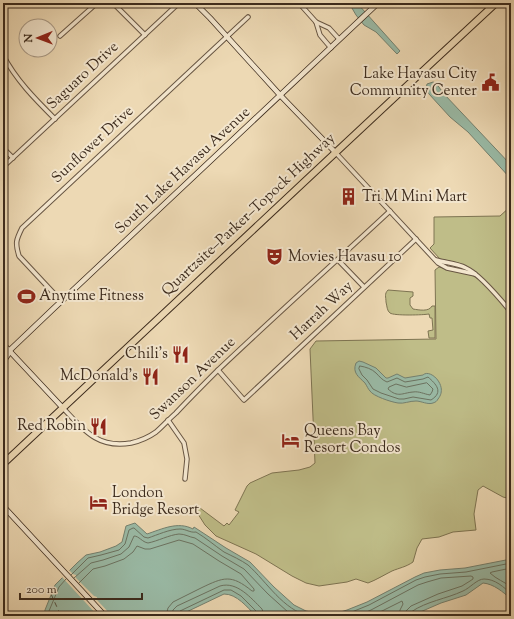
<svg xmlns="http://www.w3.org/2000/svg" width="514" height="619" font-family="'Sorts Mill Goudy',serif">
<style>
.green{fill:#bfbd88;stroke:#7e7452}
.water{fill:#9abba7;stroke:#748170}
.pier{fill:#edd9b4}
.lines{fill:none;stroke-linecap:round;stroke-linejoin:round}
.shore{stroke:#6b7362;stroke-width:1}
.ferry{stroke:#544f40;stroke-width:1;stroke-dasharray:5 4;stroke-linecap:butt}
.street-casing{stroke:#685643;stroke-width:5.5}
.secondary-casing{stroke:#3c2b1d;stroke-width:6}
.highway-casing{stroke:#3c2b1d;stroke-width:8}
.street{stroke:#f3e6ce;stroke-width:3.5}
.secondary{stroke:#f3e6ce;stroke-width:4.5}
.highway{stroke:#edd9b4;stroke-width:6}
.labels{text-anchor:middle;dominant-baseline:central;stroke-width:4;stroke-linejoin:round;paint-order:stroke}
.poi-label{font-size:15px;fill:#3c2b1d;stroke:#f3e6ce;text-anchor:start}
.street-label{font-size:15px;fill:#3c2b1d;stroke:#f3e6ce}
</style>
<rect width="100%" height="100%" fill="#edd9b4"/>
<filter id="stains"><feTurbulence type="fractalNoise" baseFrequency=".005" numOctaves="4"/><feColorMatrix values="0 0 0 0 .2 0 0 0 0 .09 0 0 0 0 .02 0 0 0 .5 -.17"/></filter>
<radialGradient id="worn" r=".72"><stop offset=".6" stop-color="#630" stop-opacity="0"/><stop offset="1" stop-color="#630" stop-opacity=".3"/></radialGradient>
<g class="green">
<path d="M511 206V310L473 270 458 263 440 259 430 248 434 244V217L500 216Z"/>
<path d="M439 267 471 275C484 280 502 303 511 314V499L503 497 483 486 478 490 474 514 476 530 453 532 439 537 422 539 417 548 413 562C406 567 399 568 392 571 384 575 376 580 368 583L356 579 347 582 319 586 306 583 292 576 256 554 216 536 205 525 198 514 196 505 224 526 227 523 229 525 239 512 235 510 247 486 250 483 272 473 299 470 310 467 315 463 310 349 316 341 436 339 435 270Z"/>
<path d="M388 290 413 292V296L410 298V305L413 309C419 310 429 312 432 306H435V338H429L428 331 433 330 432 318H430L429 314C424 315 394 316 390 313 387 311 387 306 386 302 386 297 384 294 388 290Z"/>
</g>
<g class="water">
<path d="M349 3H357L400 51 397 54 376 32 364 25 356 15Z"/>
<path d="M433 82 436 83 444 94 511 165V179L468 132 450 117 429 94 426 89 427 84Z"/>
<path d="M359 361 363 362 376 368 386 378H388L397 374 405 378 423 375C430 368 449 386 438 399 437 401 436 402 433 403 428 405 421 401 416 401 409 401 404 404 398 403 391 402 373 396 370 391 368 389 367 386 365 383 359 377 352 373 356 363Z"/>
<path d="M135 523 147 534C162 529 178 521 193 529L194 527 226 548 250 562 274 587 294 605 306 611 320 614H334L347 610 367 602 415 577 424 573 440 570 465 568 511 559V599C503 592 494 584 483 583L466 595 441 603 411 616H256C247 607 237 594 224 594L178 616H44L45 610 55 585 77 563 86 555 100 552 116 546 122 542 126 526Z"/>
</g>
<path class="pier" d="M68 569 73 574 76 575V578L94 596 97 597V600L112 616H98L61 576Z"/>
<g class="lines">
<g class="shore">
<path d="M360 366C366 367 372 369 376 373 380 377 382 380 387 382L397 378 405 382 423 379 428 377C436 384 444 392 431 400L413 397 404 399H399L381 393 373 389 367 380 362 375 359 369Z"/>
<path d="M427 383 433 389 432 392 430 395C424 394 419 391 413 392 402 393 398 398 388 389L389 387 396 384 406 387Z"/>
<path d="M511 568 492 572 490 573C496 579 505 582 511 587"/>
<path d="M71 575 88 558 101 555 119 550 125 544 129 530 133 528H134L144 537 148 538C157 535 170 529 180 529 186 529 190 533 196 532 206 538 214 545 224 552 232 556 241 560 248 565 267 582 283 610 309 616"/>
<path d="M74 578 91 563 103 560 121 554 129 547 134 536C139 536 142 542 148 543 158 541 169 535 179 534 185 534 189 537 195 538L222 556 244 569 268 594 288 612 296 616"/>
<path d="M79 583 93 569 105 566 124 559 133 552 137 546 145 549H150L179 540 193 544 219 561 241 574 254 589V591H252C231 574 224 577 201 588 192 593 182 597 173 602L168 608 166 616"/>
<path d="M48 616 49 611 59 587 66 579"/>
<path d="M172 616 173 610 177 606 220 586C237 581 251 598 262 609L263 612 264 616"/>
<path d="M177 616 178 613 180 611 224 590H231L241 596 257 612 259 616"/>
<path d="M342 616 369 605 416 580 425 577 440 574 466 572 511 563"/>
<path d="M357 616 371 610 418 585 427 582 441 578 471 576 473 577V579L470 581 462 586 438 594 411 606 406 611 405 616"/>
<path d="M372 616 402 601 403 604 400 610 399 616"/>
<path d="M410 616 411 612C427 601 446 599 463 591 470 588 477 579 484 579 495 579 504 587 511 594"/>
</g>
<path class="ferry" d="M51 594 61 616"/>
<defs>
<g id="street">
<path d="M113 3 145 35"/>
<path d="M299 3 316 22 320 35 331 48"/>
<path d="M316 22 329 28 339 39"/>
<path d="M60 36 97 3"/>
<path d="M3 55C16 80 35 99 55 119"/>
<path d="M3 148 13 158"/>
<path d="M335 152 438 263 447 268 475 274"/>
<path d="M3 167 179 3"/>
<path d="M338 260 364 287"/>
<path d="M436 260C446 263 456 263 466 268 480 274 501 300 511 312"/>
<path d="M61 301 19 256C15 243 16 240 22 228L248 17"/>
<path d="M218 370 244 400 416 239"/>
<path d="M62 407C83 429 97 449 131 443 140 441 149 437 156 432 163 426 169 419 176 413 190 398 204 384 218 370 275 316 333 264 390 211"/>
<path d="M168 420 184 443 187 459 185 479"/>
</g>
<g id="secondary">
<path d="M195 3 210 18 280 95 335 152"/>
<path d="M3 344 62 407"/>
<path d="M3 355 9 351 52 310 378 3"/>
<path d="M3 362 9 353"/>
<path d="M3 506 105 616"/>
</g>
<path id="highway" d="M3 464 303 183 425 69 496 3"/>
</defs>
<use href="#street" class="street-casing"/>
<use href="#secondary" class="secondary-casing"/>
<use href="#highway" class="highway-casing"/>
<use href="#street" class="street"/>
<use href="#secondary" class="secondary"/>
<use href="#highway" class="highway"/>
</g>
<defs>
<symbol id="civic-bare" viewBox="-9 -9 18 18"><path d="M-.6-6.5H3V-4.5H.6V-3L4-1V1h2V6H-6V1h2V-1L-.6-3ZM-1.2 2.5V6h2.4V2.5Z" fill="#8f2418" stroke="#f3e6ce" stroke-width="2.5" paint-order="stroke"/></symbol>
<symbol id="building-bare" viewBox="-9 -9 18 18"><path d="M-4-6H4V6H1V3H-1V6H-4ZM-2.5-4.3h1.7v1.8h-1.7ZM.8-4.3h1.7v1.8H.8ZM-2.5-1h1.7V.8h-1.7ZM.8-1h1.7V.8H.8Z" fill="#8f2418" stroke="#f3e6ce" stroke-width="2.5" paint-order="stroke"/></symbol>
<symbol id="theatre-bare" viewBox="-9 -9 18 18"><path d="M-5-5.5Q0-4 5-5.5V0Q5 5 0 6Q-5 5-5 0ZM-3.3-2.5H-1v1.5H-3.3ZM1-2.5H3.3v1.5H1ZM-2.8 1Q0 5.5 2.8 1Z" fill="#8f2418" stroke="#f3e6ce" stroke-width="2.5" paint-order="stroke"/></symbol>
<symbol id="stadium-bare" viewBox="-9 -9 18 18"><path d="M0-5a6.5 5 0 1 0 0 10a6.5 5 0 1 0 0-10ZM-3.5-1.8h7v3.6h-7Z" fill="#8f2418" stroke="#f3e6ce" stroke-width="2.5" paint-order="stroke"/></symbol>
<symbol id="restaurant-bare" viewBox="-9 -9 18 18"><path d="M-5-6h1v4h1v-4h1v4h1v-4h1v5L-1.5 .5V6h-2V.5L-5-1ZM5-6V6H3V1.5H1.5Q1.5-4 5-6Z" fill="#8f2418" stroke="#f3e6ce" stroke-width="2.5" paint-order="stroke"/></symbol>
<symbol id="hotel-bare" viewBox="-9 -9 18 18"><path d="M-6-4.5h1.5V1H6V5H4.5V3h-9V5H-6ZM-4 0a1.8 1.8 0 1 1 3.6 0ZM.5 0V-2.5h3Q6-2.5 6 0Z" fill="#8f2418" stroke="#f3e6ce" stroke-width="2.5" paint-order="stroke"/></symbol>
</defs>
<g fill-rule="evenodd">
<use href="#civic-bare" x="478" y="70" width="25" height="25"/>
<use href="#building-bare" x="336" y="184" width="25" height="25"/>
<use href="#theatre-bare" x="262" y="244" width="25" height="25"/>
<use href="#stadium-bare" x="14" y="284" width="25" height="25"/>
<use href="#restaurant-bare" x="168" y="342" width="25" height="25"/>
<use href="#restaurant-bare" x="138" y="364" width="25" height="25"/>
<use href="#restaurant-bare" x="86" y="414" width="25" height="25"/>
<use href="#hotel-bare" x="278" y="428" width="25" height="25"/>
<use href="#hotel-bare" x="86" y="490" width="25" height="25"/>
</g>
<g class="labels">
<g class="poi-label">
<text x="477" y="74" text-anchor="end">Lake Havasu City<tspan x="477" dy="17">Community Center</tspan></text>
<text x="362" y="197">Tri M Mini Mart</text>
<text x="288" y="257">Movies Havasu 10</text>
<text x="39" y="296">Anytime Fitness</text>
<text x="168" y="354" text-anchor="end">Chili's</text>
<text x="138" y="376" text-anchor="end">McDonald's</text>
<text x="86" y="426" text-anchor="end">Red Robin</text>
<text x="304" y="431">Queens Bay<tspan x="304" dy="17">Resort Condos</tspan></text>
<text x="112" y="493">London<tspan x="112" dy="17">Bridge Resort</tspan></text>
</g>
<g class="street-label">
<text transform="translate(83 76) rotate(-43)">Saguaro Drive</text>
<text transform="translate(93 145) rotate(-43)">Sunflower Drive</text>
<text transform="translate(183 171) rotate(-43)">South Lake Havasu Avenue</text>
<text transform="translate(249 215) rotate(-43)">Quartzsite–Parker–Topock Highway</text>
<text transform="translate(322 311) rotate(-43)">Harrah Way</text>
<text transform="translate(193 379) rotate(-44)">Swanson Avenue</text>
</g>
</g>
<rect width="514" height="619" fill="none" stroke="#edd9b4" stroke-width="16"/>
<rect x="4" y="4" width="506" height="611" fill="none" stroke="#3c2b1d" stroke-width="2"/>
<rect x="8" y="8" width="498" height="603" fill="none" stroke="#3c2b1d"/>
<g transform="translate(38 38) rotate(269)"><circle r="19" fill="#f3e6ce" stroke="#aa9b87"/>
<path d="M0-3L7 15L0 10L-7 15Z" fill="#8f2418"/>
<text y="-6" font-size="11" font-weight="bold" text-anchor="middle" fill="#3c2b1d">N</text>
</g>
<path d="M20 593v6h122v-6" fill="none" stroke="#3c2b1d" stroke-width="2"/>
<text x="26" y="593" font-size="12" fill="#3c2b1d" stroke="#f3e6ce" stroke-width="3" paint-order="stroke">200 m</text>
<rect width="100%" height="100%" filter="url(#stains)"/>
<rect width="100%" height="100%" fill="url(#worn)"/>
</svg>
